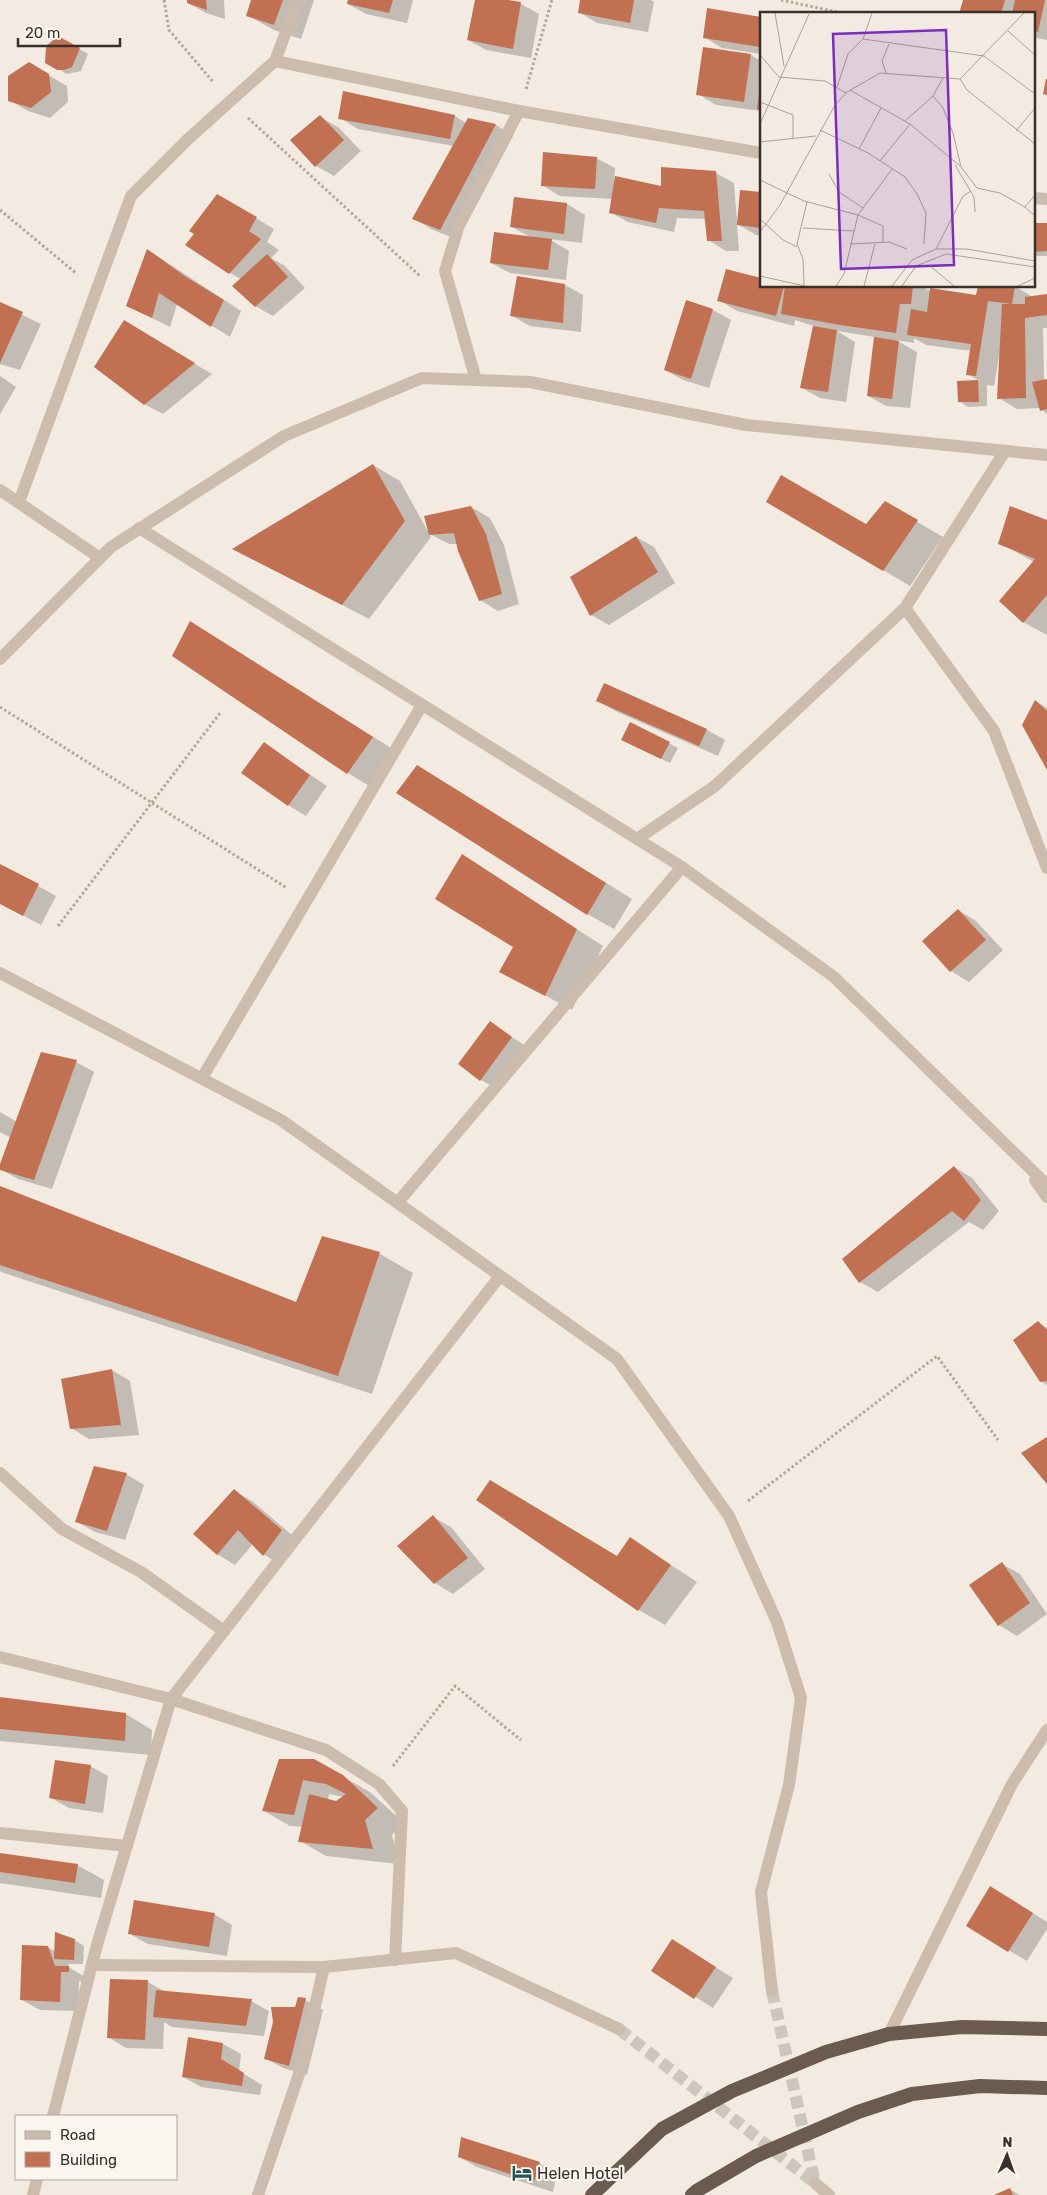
<svg xmlns="http://www.w3.org/2000/svg" width="1047" height="2195" font-family="Rubik,sans-serif">
<style>
.shadow{fill:#0003;fill-rule:evenodd}
.building{fill:#c17051}
.lines{fill:none;stroke-linecap:round;stroke-linejoin:round}
.minor-tunnel{stroke:#cec6bd;stroke-width:12;stroke-dasharray:12 6;stroke-linecap:butt}
.tertiary-tunnel{stroke:#cec6bd;stroke-width:12;stroke-dasharray:12 6;stroke-linecap:butt}
.path{stroke:#b7a697;stroke-width:3;stroke-dasharray:2.5 2.5;stroke-linecap:butt}
.minor{stroke:#cbbcad;stroke-width:12}
.tertiary{stroke:#cbbcad;stroke-width:12}
.trunk{stroke:#6a5a50;stroke-width:14}
.labels{text-anchor:middle;dominant-baseline:central;stroke-width:4.5;stroke-linejoin:round;paint-order:stroke}
.poi-label{font-size:16px;fill:#39302b;stroke:#faf5ee;text-anchor:start}
.inset-road{fill:none;stroke:#a9a098;stroke-width:1}
.view{fill:#7b2cbf;fill-opacity:0.15;stroke:#7b2cbf;stroke-width:2.5}
.inset-edge{fill:none;stroke:#39302b;stroke-width:2.5}
</style>
<rect width="100%" height="100%" fill="#f3ebe1"/>
<g class="shadow">
<path d="M188 0H224L225 19 206 13 188 3Z"/>
<path d="M252 0H314L301 39 274 30 247 15Z"/>
<path d="M350 0H413L407 23 366 14 348 4Z"/>
<path d="M476 0H501L521 4 539 14 531 58 486 50 468 40Z"/>
<path d="M581 0H651L654 2 648 32 597 23 579 12Z"/>
<path d="M964 0H1047V40L1033 37V14H961Z"/>
<path d="M761 18V54L722 48 704 37Z"/>
<path d="M58 37 88 54 81 71 67 74 47 62Z"/>
<path d="M751 55 761 61V111L716 105 698 94Z"/>
<path d="M29 64 67 86 68 102 50 118 28 111 9 100Z"/>
<path d="M344 92 455 116 466 123 468 119 496 125 513 136 458 240 431 229 413 218 454 146 358 129 340 118Z"/>
<path d="M320 117 338 127 361 151 334 176 316 166Z"/>
<path d="M596 158 615 168 614 183 662 188 716 173 734 183 737 221 761 193V236L756 235 737 224 739 251H726L708 240 706 219 677 218 674 232 628 222 610 212 613 199 560 196 542 185Z"/>
<path d="M217 195 274 229 267 242 279 250 271 258 285 266 305 288 273 316 255 306 241 279 230 273 195 234Z"/>
<path d="M567 204 585 215 582 243 549 239 569 251 566 280 510 273 491 263 532 238 512 227Z"/>
<path d="M1033 224 1047 225V256H1037L1033 254Z"/>
<path d="M148 250 241 311 230 337 177 304 170 327 128 306Z"/>
<path d="M565 285 583 295 581 332 530 326 512 316Z"/>
<path d="M761 286H922L931 292 977 296 979 286H1018V288L1033 297 1047 295V328H1043L1044 381H1047V414L1040 408 1017 409 999 398 1001 356H999L994 386 987 385V406L968 407 959 401 958 382 980 381 967 374 971 351 926 345 914 338V343L896 340 917 352 910 408 886 406 868 396 875 337 837 331 855 342 846 402 820 398 802 388 814 326 795 320 794 326 737 311 719 300Z"/>
<path d="M0 304 41 324 20 370 0 364Z"/>
<path d="M713 310 731 320 709 388 683 380 665 370Z"/>
<path d="M124 322 212 374 163 414 144 404Z"/>
<path d="M0 376 16 387 0 414Z"/>
<path d="M373 465 400 481 431 537 369 619 234 549Z"/>
<path d="M885 503 943 537 910 586 883 570Z"/>
<path d="M471 507 490 518 504 545 519 604 498 611 480 600 457 544H449L430 534Z"/>
<path d="M1047 522V635L1023 622 1034 562 1000 543Z"/>
<path d="M636 537 654 547 675 583 609 625 591 615Z"/>
<path d="M216 638 399 753 374 789 348 773 174 656Z"/>
<path d="M605 685 707 730 725 740 718 756 615 711 597 700Z"/>
<path d="M1036 701 1047 708V767Z"/>
<path d="M631 724 678 748 670 763 632 745Z"/>
<path d="M264 744 327 786 306 816 288 805Z"/>
<path d="M444 782 632 899 614 929 587 914Z"/>
<path d="M463 856 603 946 572 1010 500 971 515 946Z"/>
<path d="M0 865 56 896 41 925 0 903Z"/>
<path d="M958 910 976 921 1003 950 969 982 951 971Z"/>
<path d="M490 1023 529 1048 499 1090 481 1080Z"/>
<path d="M76 1062 94 1072 52 1189 18 1179 0 1169 11 1138 0 1132V1112L17 1122Z"/>
<path d="M954 1167 972 1178 999 1211 983 1230 969 1222 878 1292 860 1282Z"/>
<path d="M0 1187 296 1304 323 1237 380 1254 413 1273 372 1394 4 1273 0 1271Z"/>
<path d="M1038 1322 1047 1328V1385L1041 1381Z"/>
<path d="M112 1370 130 1381 139 1435 89 1439 71 1428Z"/>
<path d="M126 1474 144 1485 125 1540 95 1532 77 1522Z"/>
<path d="M234 1491 252 1501 299 1541 282 1565 264 1555 253 1544 235 1565 217 1554Z"/>
<path d="M433 1517 451 1527 485 1569 453 1594 435 1583Z"/>
<path d="M631 1539 697 1582 665 1625 639 1610 618 1557Z"/>
<path d="M1002 1564 1020 1574 1047 1614 1017 1636 999 1625Z"/>
<path d="M0 1699 126 1714 152 1730 151 1755 0 1741Z"/>
<path d="M313 1760 370 1792 404 1823 392 1835 399 1864 326 1856 300 1841 303 1827 290 1826 264 1811ZM329 1794 344 1797 337 1802 328 1800Z"/>
<path d="M90 1766 108 1776 103 1813 69 1808 51 1798Z"/>
<path d="M0 1854 77 1865 104 1880 101 1898 0 1883Z"/>
<path d="M1009 1898 1047 1922V1929L1027 1961 968 1926Z"/>
<path d="M214 1914 232 1925 227 1956 148 1944 130 1934Z"/>
<path d="M75 1940 84 1946 83 1964H68L70 1968 87 1978V1982L79 1981 78 2011 40 2010 22 2000 47 1947 56 1952Z"/>
<path d="M672 1940 733 1978 713 2008 653 1970Z"/>
<path d="M148 1982 167 1993 251 2001 269 2011 264 2036 172 2027 164 2022 163 2049 126 2048 108 2037Z"/>
<path d="M305 2000 323 2010 307 2075 283 2068 265 2058 296 2008Z"/>
<path d="M223 2044 241 2054 239 2071 262 2085 260 2095 201 2087 183 2077Z"/>
<path d="M459 2157 539 2163 557 2173 553 2192 477 2167Z"/>
<path d="M1010 2189 1019 2195H997Z"/>
</g>
<g class="building">
<path d="M187 0H206L207 10 187 3Z"/>
<path d="M251 0H283L274 25 246 16Z"/>
<path d="M348 0H393L389 13 347 4Z"/>
<path d="M475 0H508L521 2 513 49 467 40Z"/>
<path d="M580 0H634L630 23 578 13Z"/>
<path d="M963 0H1005L1001 14H959Z"/>
<path d="M1015 0H1045L1038 32 1033 31V14H1012Z"/>
<path d="M707 8 761 17 760 47 703 38Z"/>
<path d="M58 36 80 48 72 67 64 70H57L45 63 46 46Z"/>
<path d="M703 47 751 54 744 102 696 95Z"/>
<path d="M29 62 49 74 51 92 31 108 8 101V76Z"/>
<path d="M1046 79H1047V95L1043 94Z"/>
<path d="M760 88H761V110L757 109Z"/>
<path d="M343 91 455 115 450 139 338 119Z"/>
<path d="M320 115 344 140 315 167 290 140Z"/>
<path d="M468 118 496 124 440 230 412 219Z"/>
<path d="M543 152 597 157 595 189 541 186Z"/>
<path d="M661 167 716 171 722 241H707L704 211 659 208 656 223 609 213 615 176 661 186Z"/>
<path d="M740 190 761 192V228L737 225Z"/>
<path d="M217 194 257 217 249 231 261 239 229 274 185 245 194 234 189 231Z"/>
<path d="M514 197 567 203 564 234 510 227Z"/>
<path d="M1033 223H1047V251L1033 252Z"/>
<path d="M494 232 552 239 548 270 490 263Z"/>
<path d="M147 249 186 277 224 300 211 327 159 293 152 318 126 306Z"/>
<path d="M267 254 288 277 255 307 232 286Z"/>
<path d="M726 269 761 278V286H784L776 316 717 301Z"/>
<path d="M517 276 565 284 563 323 510 316Z"/>
<path d="M785 286H913L911 304H900L896 333 840 325 781 314Z"/>
<path d="M978 286H1015L1012 304 988 301 976 376 966 375 971 344 907 335 911 309 927 312 930 288 976 295Z"/>
<path d="M1047 294V315L1025 318 1026 398 997 399 1002 304H1025V297Z"/>
<path d="M686 300 713 309 691 379 664 370Z"/>
<path d="M0 302 23 312 0 363Z"/>
<path d="M124 320 195 363 144 405 94 367Z"/>
<path d="M813 326 837 330 828 392 800 388Z"/>
<path d="M874 337 899 341 892 399 867 396Z"/>
<path d="M1047 379V409L1040 411 1032 382Z"/>
<path d="M978 380 979 402H958L957 381Z"/>
<path d="M373 464 405 521 342 605 232 549Z"/>
<path d="M781 475 866 524 885 501 918 520 883 571 766 502Z"/>
<path d="M471 506 486 534 502 594 479 601 458 551 454 533 429 535 424 516Z"/>
<path d="M1010 506 1047 520V595L1023 623 999 601 1035 559 998 544Z"/>
<path d="M636 536 658 572 590 616 570 577Z"/>
<path d="M190 621 373 737 347 774 172 656Z"/>
<path d="M604 683 707 729 699 746 596 701Z"/>
<path d="M1035 700 1047 711V770L1022 725Z"/>
<path d="M630 722 670 742 661 759 621 740Z"/>
<path d="M264 742 310 775 288 806 241 773Z"/>
<path d="M417 765 606 883 587 915 396 793Z"/>
<path d="M462 854 577 929 545 996 499 972 513 947 435 899Z"/>
<path d="M0 864 39 884 23 916 0 904Z"/>
<path d="M958 909 986 940 950 972 922 941Z"/>
<path d="M490 1021 512 1037 480 1081 458 1064Z"/>
<path d="M41 1052 77 1060 34 1180 0 1170V1164Z"/>
<path d="M954 1166 981 1200 964 1221 952 1211 859 1283 842 1259Z"/>
<path d="M0 1186 296 1302 322 1236 380 1252 338 1376 0 1265Z"/>
<path d="M1038 1321 1047 1330V1381L1040 1382 1013 1340Z"/>
<path d="M112 1369 121 1425 70 1429 61 1379Z"/>
<path d="M1047 1437V1484L1021 1453Z"/>
<path d="M94 1466 127 1473 107 1531 75 1522Z"/>
<path d="M490 1480 617 1556 630 1537 671 1565 638 1611 476 1500Z"/>
<path d="M234 1489 282 1530 263 1556 238 1530 217 1555 193 1534Z"/>
<path d="M433 1515 468 1558 434 1584 397 1546Z"/>
<path d="M1002 1562 1030 1603 998 1626 969 1585Z"/>
<path d="M0 1697 126 1713 125 1741 0 1729Z"/>
<path d="M279 1759H314L343 1775 378 1808 365 1820 373 1849 298 1842 309 1794 336 1801 346 1794 326 1784 303 1780 294 1815 262 1811Z"/>
<path d="M55 1760 91 1765 85 1804 49 1798Z"/>
<path d="M0 1853 78 1864 75 1883 0 1872Z"/>
<path d="M990 1886 1033 1913 1008 1952 966 1926Z"/>
<path d="M134 1900 215 1913 209 1947 128 1934Z"/>
<path d="M55 1932 75 1939 74 1960 54 1959Z"/>
<path d="M672 1939 716 1967 694 1999 651 1971Z"/>
<path d="M22 1945 48 1946 55 1966H69V1972H61L60 2002 20 2000Z"/>
<path d="M110 1979 148 1980 145 2040 107 2038Z"/>
<path d="M156 1990 252 1999 246 2026 153 2017Z"/>
<path d="M298 1997 306 1998 289 2066 264 2059 273 2022 271 2007H295Z"/>
<path d="M188 2037 223 2043 221 2059 244 2073 242 2086 182 2077Z"/>
<path d="M461 2137 540 2162 534 2182 458 2157Z"/>
<path d="M1010 2188 1013 2195H994Z"/>
</g>
<g class="lines">
<path class="minor-tunnel" d="M619 2029 815 2183"/>
<path class="tertiary-tunnel" d="M772 1991 815 2183"/>
<g class="path">
<path d="M164 0 169 30 214 83"/>
<path d="M781 0 846 14"/>
<path d="M1033 54H1035L1033 65"/>
<path d="M526 89 552 0"/>
<path d="M248 118 420 276"/>
<path d="M0 210 77 274"/>
<path d="M0 707 287 888"/>
<path d="M58 926 220 713"/>
<path d="M748 1501 937 1356 998 1440"/>
<path d="M393 1766 455 1686 521 1740"/>
</g>
<g class="minor">
<path d="M275 61 519 111 761 153"/>
<path d="M1033 198 1047 199"/>
<path d="M476 380 445 271 459 225 519 111"/>
<path d="M0 490 100 558"/>
<path d="M19 502 131 196 187 140 275 61 298 0"/>
<path d="M139 528 682 867 398 1202"/>
<path d="M905 608 994 731 1047 868"/>
<path d="M637 839 715 786 905 608 1005 451"/>
<path d="M682 867 834 977 1047 1185"/>
<path d="M202 1078 422 705"/>
<path d="M1035 1180 1047 1197"/>
<path d="M0 1473 62 1529 141 1572 224 1631"/>
<path d="M0 1657 171 1699 500 1276"/>
<path d="M0 1833 127 1846"/>
<path d="M92 1965 324 1967 456 1953 619 2029"/>
<path d="M889 2034 1012 1784 1047 1730"/>
<path d="M53 2116 97 1945 171 1699 326 1750 379 1784 402 1811 395 1960"/>
<path d="M815 2183 829 2195"/>
<path d="M33 2195 37 2179"/>
<path d="M258 2195 300 2071 324 1967"/>
</g>
<g class="tertiary">
<path d="M0 659 111 547 284 436 422 378 530 382 746 425 1047 455"/>
<path d="M0 973 281 1120 617 1359 729 1516 777 1622 801 1698 789 1785 761 1892 772 1991"/>
</g>
<g class="trunk">
<path d="M592 2195 662 2129 732 2091 826 2052 889 2034 962 2027 1047 2029"/>
<path d="M692 2195 698 2190 756 2156 858 2112 912 2094 980 2086 1047 2088"/>
</g>
</g>
<defs>
<symbol id="hotel-bare" viewBox="-9 -9 18 18"><path d="M-6-4.5h1.5V1H6V5H4.5V3h-9V5H-6ZM-4 0a1.8 1.8 0 1 1 3.6 0ZM.5 0V-2.5h3Q6-2.5 6 0Z" fill="#22545a" stroke="#faf5ee" stroke-width="2.5" paint-order="stroke"/></symbol>
</defs>
<g fill-rule="evenodd">
<use href="#hotel-bare" x="508" y="2159" width="28" height="28"/>
</g>
<g class="labels">
<g class="poi-label">
<text x="537" y="2173">Helen Hotel</text>
</g>
</g>
<g transform="translate(760 12)">
<rect width="275" height="275" fill="#f3ebe1"/>
<path class="inset-road" d="M15 1 24 54M248 19 275 43M103 27 224 44 275 82M0 43 19 65 65 69 86 81M126 61 122 49 129 32M200 67 207 78 275 132M77 75 88 42 103 27 112 1M90 78 150 112 120 149M173 84 183 96 193 121 201 155 217 176 240 181 265 195M0 90 33 103V127M145 109 173 84 183 66M0 112 49 2M150 112 200 154M60 118 108 141 145 165 157 182 166 201 164 232M256 119 275 96M0 130 56 124M99 137 121 96M195 153 214 185 215 200M69 162 79 180 103 196M0 168 44 189 98 203 132 157M275 183 265 195 275 204M0 207 23 228 37 235M43 216 94 219M0 220 20 193 75 93 87 80 120 61 200 67 264 1M90 232 129 230 147 237M176 237 203 184 211 179M169 253 194 274M0 264 45 274M44 273 43 247 37 232 47 190M76 274 84 262 98 203 123 214V230M104 274 115 232M132 274 152 248 176 237H207L275 249M142 274 156 254 186 242 275 255M258 274 275 266"/>
<path class="view" d="M186 18 194 253 81 257 73 22Z"/>
<rect width="275" height="275" class="inset-edge"/>
</g>
<rect x="15" y="2115" width="162" height="65" fill="#faf5ee" stroke="#ada6a0"/>
<rect x="25" y="2131" width="25" height="8" fill="#cbbcad" stroke="#ada6a0"/>
<text x="60" y="2140" font-size="15" fill="#39302b">Road</text>
<rect x="25" y="2152" width="25" height="15" fill="#c17051" stroke="#ada6a0"/>
<text x="60" y="2165" font-size="15" fill="#39302b">Building</text>
<g transform="translate(1007 2155) rotate(2)" stroke="#faf5ee" stroke-width="4" paint-order="stroke">
<path d="M0-4L9 19L0 12L-9 19Z" fill="#39302b"/>
<text y="-8" font-size="14" font-weight="bold" text-anchor="middle" fill="#39302b">N</text>
</g>
<path d="M18 38v8h102v-8" fill="none" stroke="#39302b" stroke-width="2.5"/>
<text x="25" y="38" font-size="15" fill="#39302b" stroke="#faf5ee" stroke-width="4" paint-order="stroke">20 m</text>
</svg>
